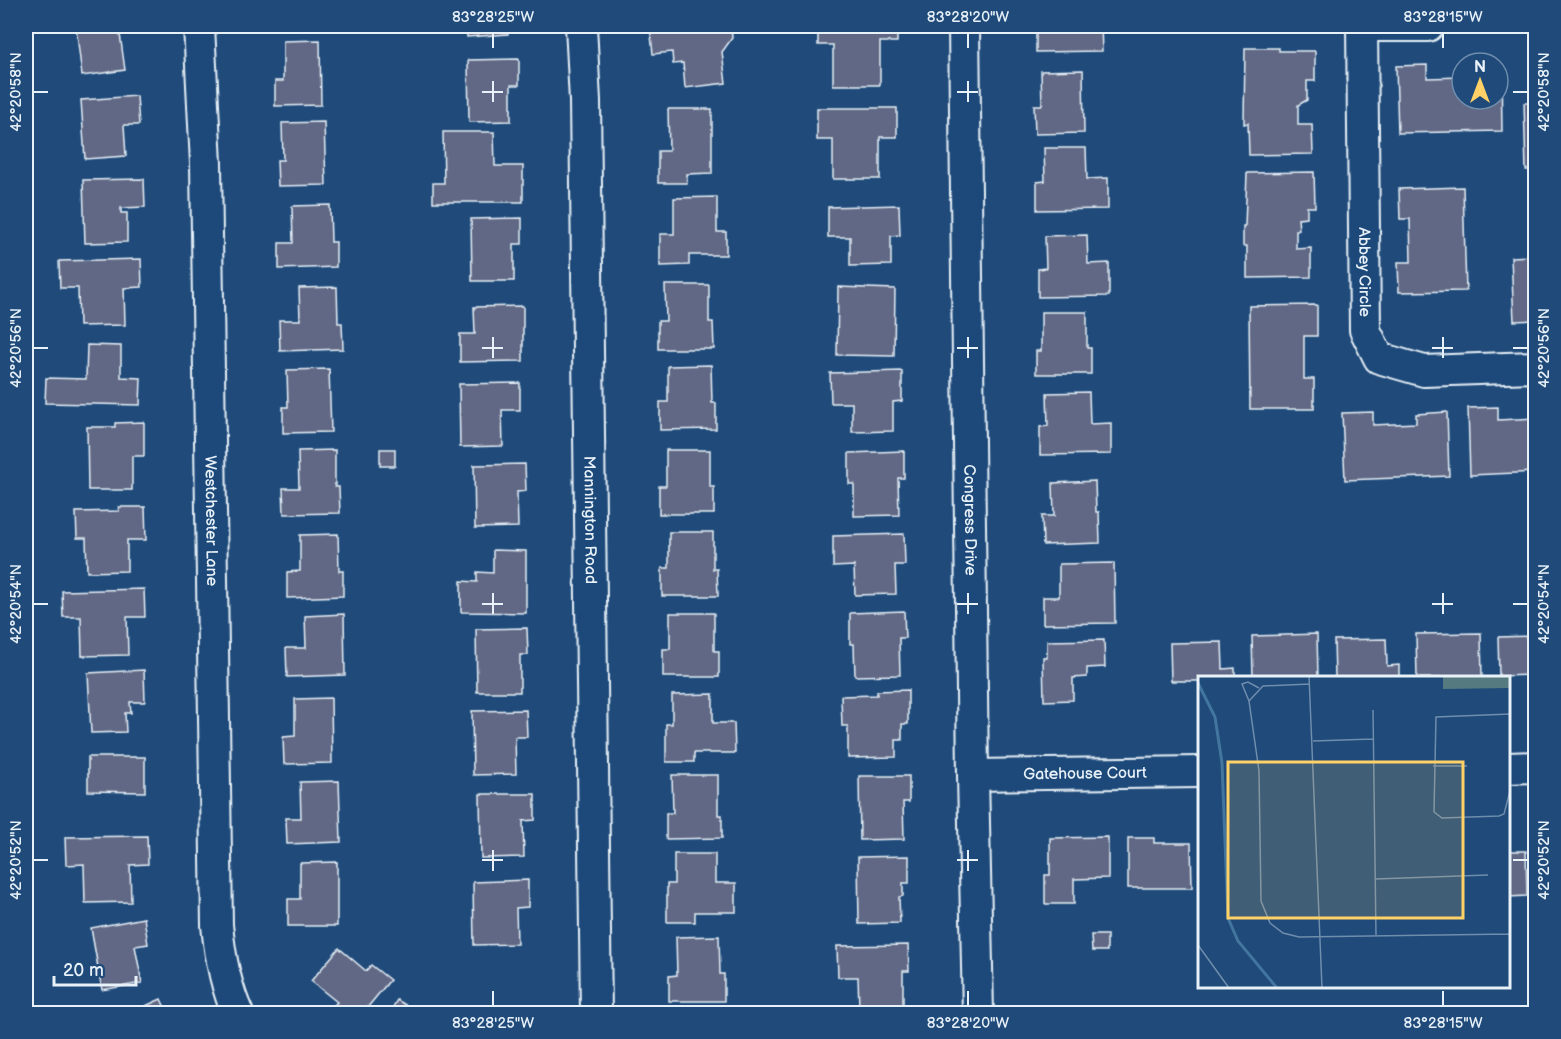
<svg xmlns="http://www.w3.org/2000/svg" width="1561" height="1039" font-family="'Balsamiq Sans',sans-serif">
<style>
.building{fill:#616885;stroke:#e8f1f8;stroke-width:1.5}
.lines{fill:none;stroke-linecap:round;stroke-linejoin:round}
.minor-casing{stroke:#e8f1f8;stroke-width:34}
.minor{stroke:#1f4a7a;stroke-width:30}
.ticks{fill:none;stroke:#e8f1f8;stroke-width:2}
.labels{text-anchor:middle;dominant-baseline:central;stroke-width:4.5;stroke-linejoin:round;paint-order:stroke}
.street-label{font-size:16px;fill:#e8f1f8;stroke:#1f4a7a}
.inset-river{fill:none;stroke:#42769f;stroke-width:3}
.inset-road{fill:none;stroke:#6f8dac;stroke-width:1.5}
.view{fill:#ffd166;fill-opacity:0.15;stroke:#ffd166;stroke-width:3}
.inset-edge{fill:none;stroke:#e8f1f8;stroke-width:3}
.neatline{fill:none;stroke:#e8f1f8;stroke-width:2}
.ticks-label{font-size:15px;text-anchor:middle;fill:#e8f1f8}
</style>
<rect width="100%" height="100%" fill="#1f4a7a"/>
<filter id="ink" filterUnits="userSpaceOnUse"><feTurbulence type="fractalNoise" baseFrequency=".0167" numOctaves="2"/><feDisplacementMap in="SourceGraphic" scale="12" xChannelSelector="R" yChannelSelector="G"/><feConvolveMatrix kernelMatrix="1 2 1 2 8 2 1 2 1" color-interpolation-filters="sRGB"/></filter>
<g filter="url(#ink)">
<g class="building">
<path d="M76 26H131L132 33 120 34 125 70 82 76Z"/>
<path d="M466 26H508V34L467 37Z"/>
<path d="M650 26H731L732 38 722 52 726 83 685 88 683 63 673 64 672 52 653 54Z"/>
<path d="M818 26H897V42H880V85H833V45H818Z"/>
<path d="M1036 26H1101L1102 51 1036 52Z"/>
<path d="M1246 26H1310L1246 27Z"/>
<path d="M320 40 321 105 275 106V81H283V41Z"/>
<path d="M1245 48H1279V51H1315V81H1307V100L1298 105V125H1312L1313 154 1249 155 1248 123 1244 124Z"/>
<path d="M519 59V85H511V121L469 122 468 60Z"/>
<path d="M1427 65V78L1462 77V99H1498V65H1501L1502 131 1398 133 1396 66Z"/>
<path d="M1083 70 1084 133 1035 134 1034 105H1042L1041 71Z"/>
<path d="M137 96 139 125H124L126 156 85 159 81 100Z"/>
<path d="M1524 103H1536V170H1526Z"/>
<path d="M817 108H897V137H880V179H833V140H817Z"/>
<path d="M668 109H712V173L687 174V183H658V151H669Z"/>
<path d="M324 122 326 185 278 186 277 160H283L282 123Z"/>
<path d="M443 132H494L495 166H523V202H433V183H444Z"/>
<path d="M1044 148H1086L1087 179 1108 178V209L1037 210V182L1045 181Z"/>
<path d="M1314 172 1315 207H1307V217L1298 218 1299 230H1296V249L1311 248V277L1247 278V246H1243V226H1245L1247 173Z"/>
<path d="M144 179 145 207 121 208V213H127V242L85 243 83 180Z"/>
<path d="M1463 187 1466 291 1399 292 1398 262H1411L1410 219H1400L1399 189Z"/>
<path d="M717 197V232H726V255H689V265L660 266V234H674V198Z"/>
<path d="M330 205 331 242H336V267L279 269V243H293L292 206Z"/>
<path d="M899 205 900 235 891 236V265L850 266V237H828V207Z"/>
<path d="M522 218V244H514V281H472L471 219Z"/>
<path d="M1087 235 1088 264 1109 263V296L1038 297V269L1046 268 1045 236Z"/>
<path d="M1536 256V320L1514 321 1511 257Z"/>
<path d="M141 259 142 287 124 288 125 325 79 326 78 288H60L59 261Z"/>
<path d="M665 285H709V322H713L714 349H658V321H666Z"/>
<path d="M337 287 338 323H342L343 349 280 351 279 320H300L299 288Z"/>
<path d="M838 287 895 289 894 356 837 355Z"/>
<path d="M1317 305V336H1304V379H1314V409H1250L1249 306Z"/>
<path d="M523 306V361L460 362V334H475L474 307Z"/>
<path d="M1041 312H1087V348H1091V374H1036V351H1041Z"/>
<path d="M87 345 121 346V377L141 378 140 405 45 403 46 378 86 379Z"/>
<path d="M711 365 712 403H716V429L660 430V402H668V366Z"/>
<path d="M329 369 331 432 283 433V407H288L287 370Z"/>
<path d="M902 371V401L893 402V431L852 432V403H831L830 373Z"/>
<path d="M520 383V410H502L503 446 460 447 459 384Z"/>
<path d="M1089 392 1090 424 1111 423V454L1040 455V427L1048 426 1047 393Z"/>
<path d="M1498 407V420L1536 418V472L1470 475 1468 408Z"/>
<path d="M1373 412V425L1416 423V414L1447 412 1449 476 1345 480 1342 413Z"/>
<path d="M144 422V456H132V490H88L87 427H115V423Z"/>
<rect x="380" y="449" width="15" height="17"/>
<path d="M335 450V487H339L340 513 284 514 283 488H299L298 451Z"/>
<path d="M666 450H710V487H714V514H659V486H666Z"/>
<path d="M904 451V478H898L899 515 854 516V484H849V453Z"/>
<path d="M525 464 526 491 517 492 518 527 475 528 474 465Z"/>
<path d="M1095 481 1096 512H1099L1100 543 1043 545 1042 516H1054L1053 483Z"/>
<path d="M119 507H145L146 540H127V571L87 572 86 538H77L76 512 119 511Z"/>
<path d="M669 532H713V569H717L718 596H662V568H669Z"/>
<path d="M338 534 339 571H343V596L287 598V572L300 571V535Z"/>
<path d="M904 534 905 565H895L896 594 855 595 854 566 833 567V536Z"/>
<path d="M493 550 526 551V613L461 612V581L477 582V572L493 573Z"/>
<path d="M1114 563 1115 623 1043 624V597H1059V564Z"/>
<path d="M144 589 145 617H127L128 655 82 656 81 617H63L62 591Z"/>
<path d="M904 611 905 638H899L900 675 855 676 854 644H850V613Z"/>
<path d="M670 613H714V651H719V677H663V649H670Z"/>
<path d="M344 614 345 675 287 677 286 648H306L305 616Z"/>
<path d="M527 628 528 655H520V692H477L476 629Z"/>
<path d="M1481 633 1482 678H1417L1416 634Z"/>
<path d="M1317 634 1318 678H1253L1252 636Z"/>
<path d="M1536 636V694H1534L1533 675 1499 676 1498 637Z"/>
<path d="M1386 639 1387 666 1399 665V678H1335L1334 640Z"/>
<path d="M1104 640 1105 667 1087 668V677L1073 678V700L1044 701 1043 657H1047V641Z"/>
<path d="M1222 642 1223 669 1235 668V678H1200V681H1171L1170 643Z"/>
<path d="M144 670 145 702H130L131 713H125L126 732 91 733 88 673Z"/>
<path d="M908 690V724H902V740H896V757L848 758V726H842L841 696 877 695V691Z"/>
<path d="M713 694V723H734L735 753H694V762H666V724H672V695Z"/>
<path d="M331 698 332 763 284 764 283 737 295 736V699Z"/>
<path d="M526 710 527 737H515L516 774 473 775 472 711Z"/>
<path d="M88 757H145V792L88 791Z"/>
<path d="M672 775H718V815H722V838L666 839V813H673Z"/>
<path d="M859 776H909V802H903L904 839 860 840Z"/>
<path d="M339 781 341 842 287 844 286 818H301L300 782Z"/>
<path d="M480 794H535V820L523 821 524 857 481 858Z"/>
<path d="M147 836 148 864 130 865 131 902 85 903 84 864 66 865 65 837Z"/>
<path d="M1108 837V878L1074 879V904H1045V875H1050V838Z"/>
<path d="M1128 838H1154V843H1191L1192 888H1128Z"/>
<path d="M1508 851H1526L1527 896 1508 897Z"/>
<path d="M674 854H715V883H736V912H695V922H667V884H674Z"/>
<path d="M909 856V883H903V896L899 897 900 923 859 924 858 857Z"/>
<path d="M337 862V926H288V899H300V863Z"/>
<path d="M528 880V907L516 908 517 944 474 945 473 882Z"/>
<path d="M144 918 148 944 135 946 142 983 102 990 91 928Z"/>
<path d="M1091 935H1107V951H1092Z"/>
<path d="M719 936 720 974H724V1001H669V976L677 975 676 937Z"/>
<path d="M908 945 909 971H903V1006L859 1007 858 977H838L837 946Z"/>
<path d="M339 948 366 971 371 965 390 980 362 1014H326L337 1002 311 981Z"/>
<path d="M161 999 168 1014H128Z"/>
<path d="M397 1000 420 1014H389Z"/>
<rect x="1327" y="1008" width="28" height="6"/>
<path d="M1191 1009V1014H1162V1010Z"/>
<path d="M1274 1009V1014H1246L1245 1010Z"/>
<path d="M1526 1012V1014H1463V1013Z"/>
</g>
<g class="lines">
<defs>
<g id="minor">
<path id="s1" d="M199 26 206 164 217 925C220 956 225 986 238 1014"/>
<path id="s2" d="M581 26 585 101 596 1014"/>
<path id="s3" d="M964 26 973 775 978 1014"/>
<path id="s4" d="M1362 26 1365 330 1379 358 1424 371 1536 367"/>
<path d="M1362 26H1428"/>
<path d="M1508 768 1536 767"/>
<path id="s5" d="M973 775 1200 772"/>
</g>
</defs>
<use href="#minor" class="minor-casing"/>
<use href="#minor" class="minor"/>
</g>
</g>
<path class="ticks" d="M493 33V48M968 33V48M1443 33V48M493 81V102M968 81V102M33 92H48M482 92H503M957 92H978M1513 92H1528M493 337V358M968 337V358M1443 337V358M33 348H48M482 348H503M957 348H978M1432 348H1453M1513 348H1528M493 593V614M968 593V614M1443 593V614M33 604H48M482 604H503M957 604H978M1432 604H1453M1513 604H1528M493 850V871M968 850V871M33 860H48M482 860H503M957 860H978M1513 860H1528M493 991V1006M968 991V1006M1443 991V1006"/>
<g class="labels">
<g class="street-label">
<text stroke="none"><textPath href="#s4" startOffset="246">Abbey Circle</textPath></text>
<text stroke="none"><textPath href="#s2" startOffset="494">Mannington Road</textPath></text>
<text stroke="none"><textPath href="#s3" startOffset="494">Congress Drive</textPath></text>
<text stroke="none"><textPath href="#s1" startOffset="495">Westchester Lane</textPath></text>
<text stroke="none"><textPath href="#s5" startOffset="112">Gatehouse Court</textPath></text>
</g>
</g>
<g transform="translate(1198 676)">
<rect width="312" height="312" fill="#1f4a7a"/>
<path d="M245 0H312V12L245 13Z" fill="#557b81"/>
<path class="inset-river" d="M0 7 17 41 24 87 30 242 40 265 79 312"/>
<path class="inset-road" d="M111 0 124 312M112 8 65 10 51 25 61 95 63 225 72 247 85 257 101 261 312 258M51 25 44 8 50 6 61 12M175 34 178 259M312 38 238 41 236 136 244 142 301 140 306 138 312 115M115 65 175 63M235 90H269M177 203 290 199M312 225V262M0 269 31 312"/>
<path class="view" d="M30 86H265V242H30Z"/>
<rect width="312" height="312" class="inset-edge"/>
</g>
<rect width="1561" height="1039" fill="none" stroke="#1f4a7a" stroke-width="66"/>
<g transform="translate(1480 81)"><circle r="28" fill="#1f4a7a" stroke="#6f8dac" stroke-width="1.5"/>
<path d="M0-4.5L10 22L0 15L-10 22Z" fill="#ffd166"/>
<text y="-9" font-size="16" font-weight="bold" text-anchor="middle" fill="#e8f1f8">N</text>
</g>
<path d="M54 976v9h82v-9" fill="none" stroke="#e8f1f8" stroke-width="3"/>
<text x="63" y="976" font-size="18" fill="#e8f1f8" stroke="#1f4a7a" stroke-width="4.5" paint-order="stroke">20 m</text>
<rect x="33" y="33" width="1495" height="973" class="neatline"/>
<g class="ticks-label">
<text x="493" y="22">83°28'25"W</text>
<text x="968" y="22">83°28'20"W</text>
<text x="1443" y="22">83°28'15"W</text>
<text transform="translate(16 92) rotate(-90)" y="5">42°20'58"N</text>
<text transform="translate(1544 92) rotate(-90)" y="5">42°20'58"N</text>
<text transform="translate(16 348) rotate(-90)" y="5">42°20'56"N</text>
<text transform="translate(1544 348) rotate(-90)" y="5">42°20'56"N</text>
<text transform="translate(16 604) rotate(-90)" y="5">42°20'54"N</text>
<text transform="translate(1544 604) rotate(-90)" y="5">42°20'54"N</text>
<text transform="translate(16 860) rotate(-90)" y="5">42°20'52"N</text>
<text transform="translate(1544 860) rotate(-90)" y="5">42°20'52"N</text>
<text x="493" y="1028">83°28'25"W</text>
<text x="968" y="1028">83°28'20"W</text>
<text x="1443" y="1028">83°28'15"W</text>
</g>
</svg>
